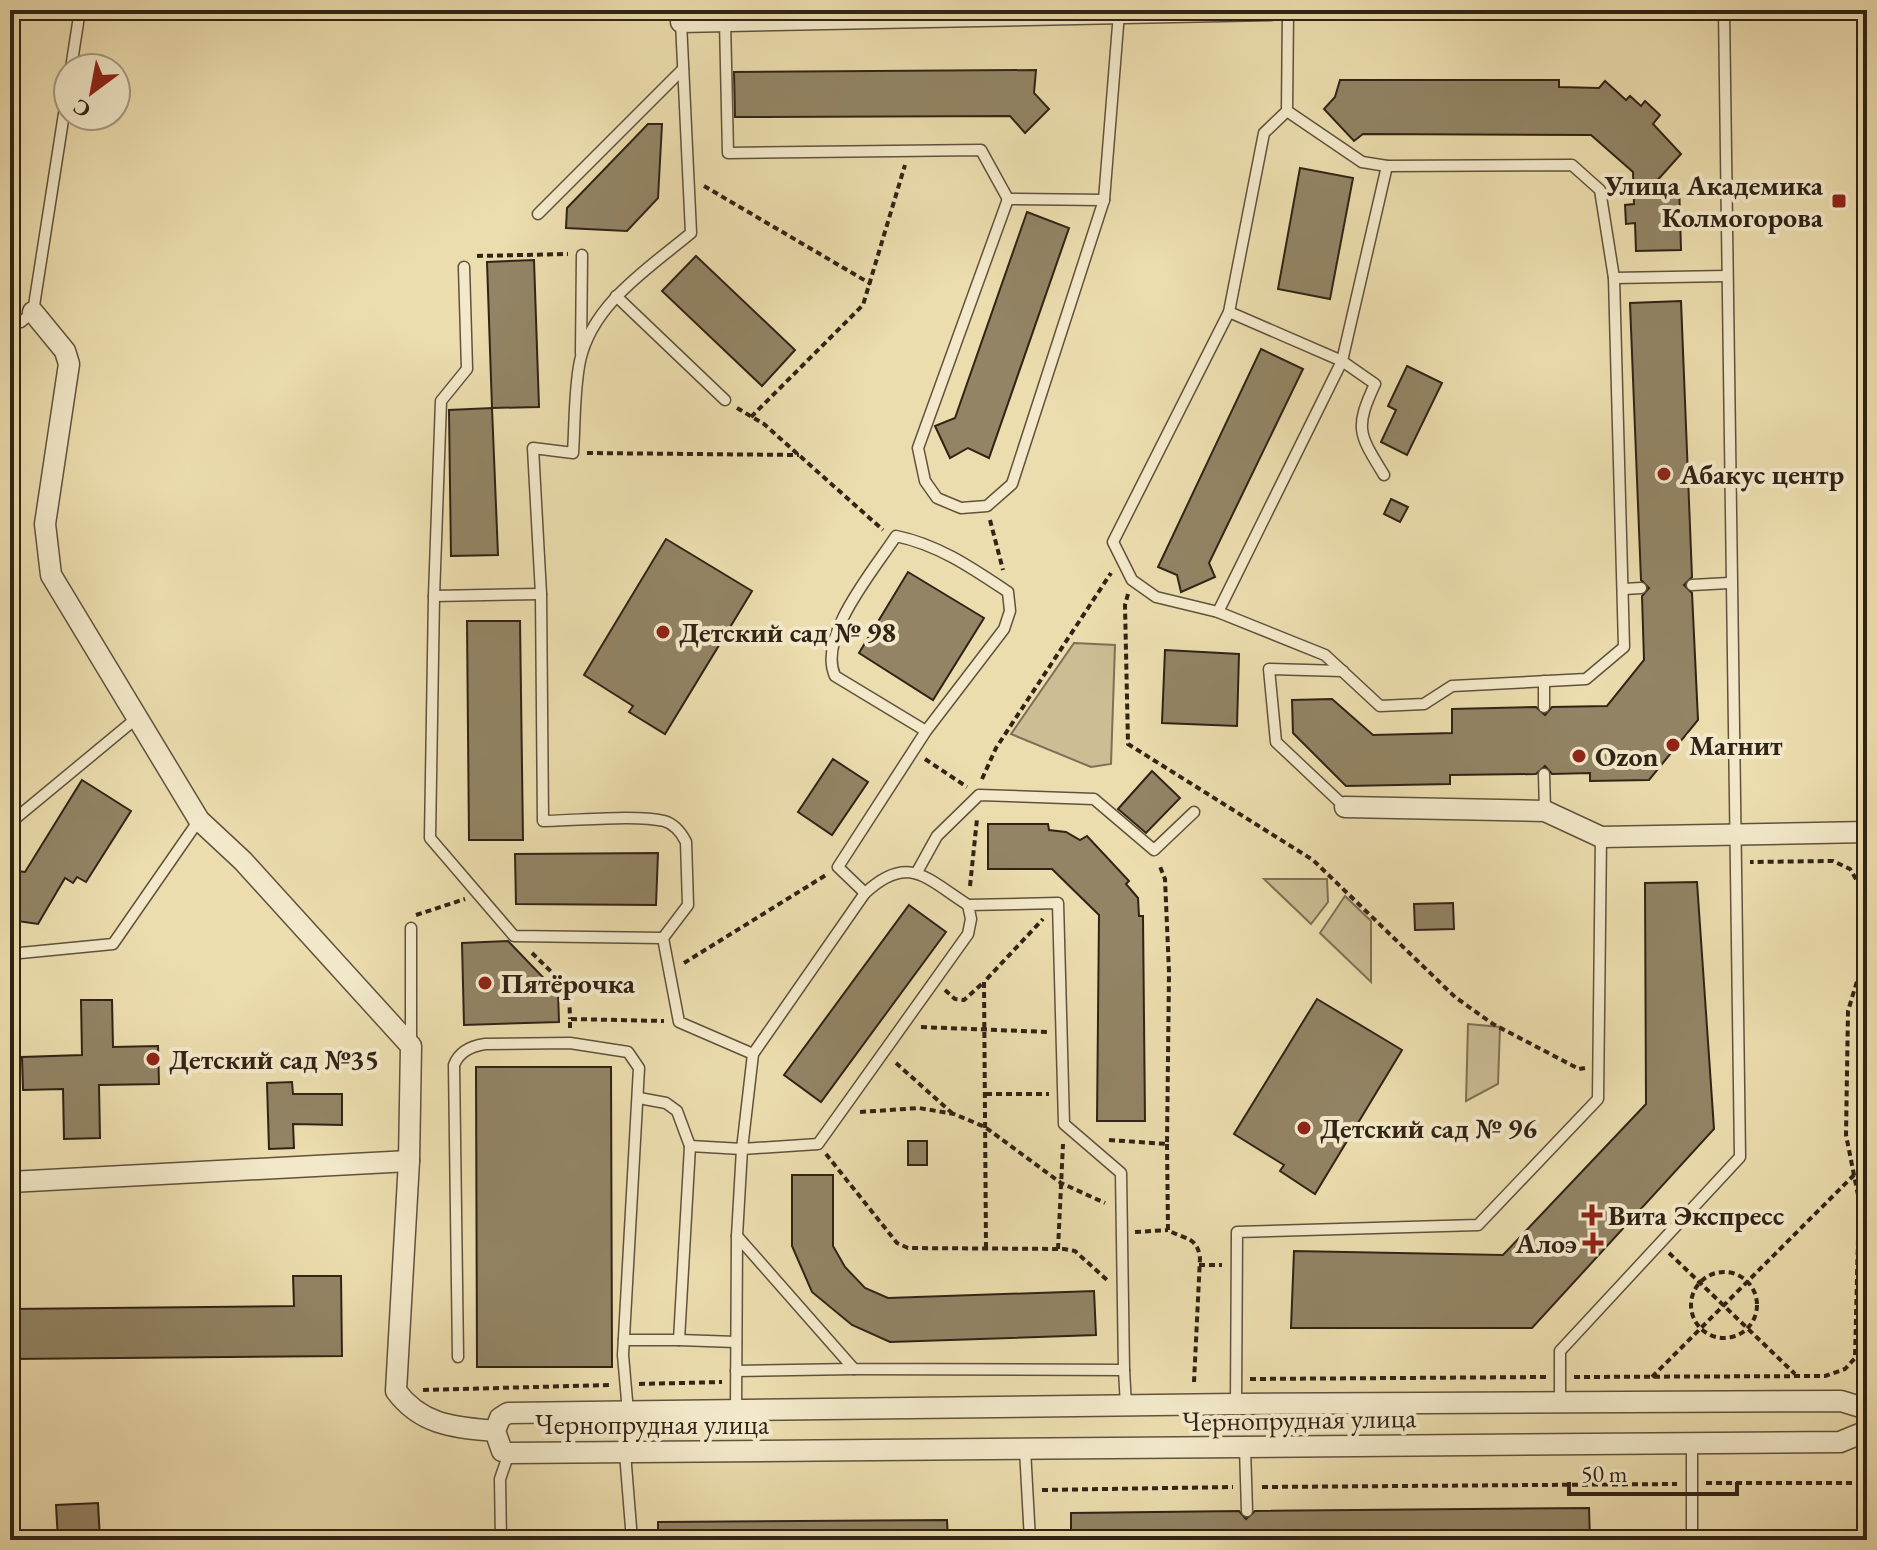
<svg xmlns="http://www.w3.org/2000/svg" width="1877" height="1550" font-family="'EB Garamond',serif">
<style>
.green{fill:#ccbd94;stroke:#7e7055;stroke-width:2}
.building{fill:#928465;stroke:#312316;stroke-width:2}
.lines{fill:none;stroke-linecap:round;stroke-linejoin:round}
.lane-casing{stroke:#60523c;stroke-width:13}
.street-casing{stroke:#60523c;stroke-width:23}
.path{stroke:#312316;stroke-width:4;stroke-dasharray:6 4;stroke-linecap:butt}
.lane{stroke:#f3e9ca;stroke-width:10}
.street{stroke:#f3e9ca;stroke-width:20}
.poi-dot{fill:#8f2418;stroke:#f3e9ca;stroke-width:3}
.labels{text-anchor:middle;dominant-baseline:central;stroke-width:8;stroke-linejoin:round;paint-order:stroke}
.poi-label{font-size:28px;font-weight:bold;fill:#312316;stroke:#f3e9ca;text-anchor:start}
.street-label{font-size:28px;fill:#312316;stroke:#f3e9ca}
</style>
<rect width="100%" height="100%" fill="#ecddae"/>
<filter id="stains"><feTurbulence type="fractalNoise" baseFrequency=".0025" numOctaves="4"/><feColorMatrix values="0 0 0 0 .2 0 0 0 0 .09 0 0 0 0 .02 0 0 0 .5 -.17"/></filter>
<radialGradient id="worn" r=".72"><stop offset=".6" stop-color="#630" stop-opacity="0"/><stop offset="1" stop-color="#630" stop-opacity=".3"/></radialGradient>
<g class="green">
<path d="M1074 643 1115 645 1111 764 1091 767 1011 734Z"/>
<path d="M1264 879H1327L1328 902 1311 924Z"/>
<path d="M1345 896 1371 921V982L1320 933Z"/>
<path d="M1468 1024 1500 1027 1498 1084 1466 1101Z"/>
</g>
<g class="building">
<path d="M1036 70 1034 93 1049 109 1025 133 1010 116 735 117 734 72Z"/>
<path d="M1340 80H1559V87L1599 88 1605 81 1626 100 1630 96 1641 106 1645 101 1660 115 1653 124 1681 154 1654 184 1679 183 1681 250 1636 251 1635 223 1626 224 1625 205 1634 204 1633 172 1591 135 1363 134 1354 141 1324 109 1335 97Z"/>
<path d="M648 124H662L658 198 627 231 566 228 567 208Z"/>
<path d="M1300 168 1353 178 1330 299 1278 289Z"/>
<path d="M1027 212 1069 228 989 458 968 448 950 458 935 426 955 418Z"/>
<path d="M696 256 795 350 762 386 662 291Z"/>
<path d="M534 260 539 407 492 408 487 262Z"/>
<path d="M1681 301 1692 577 1684 585 1692 593 1698 720 1649 780 1590 781V773L1552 774 1545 766 1536 774 1450 775V784L1346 786 1293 733 1292 700 1332 699 1373 735 1452 733V709L1536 707 1545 715 1552 707 1607 706 1644 660 1642 596 1649 588 1641 580 1630 303Z"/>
<path d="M1261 349 1303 369 1209 563 1215 577 1181 592 1177 575 1158 567Z"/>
<path d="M1407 366 1442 383 1407 455 1381 442 1396 410 1388 406Z"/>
<path d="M492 408 498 555 451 556 449 410Z"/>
<path d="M1391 499 1408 507 1400 522 1384 514Z"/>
<path d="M666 539 752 591 665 734 629 712 633 706 584 675Z"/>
<path d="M908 572 984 618 933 700 859 653Z"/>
<path d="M467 621H520L523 840H469Z"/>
<path d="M1165 650 1239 654 1237 726 1162 723Z"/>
<path d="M833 759 868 782 832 835 798 812Z"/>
<path d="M1152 771 1180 798 1146 833 1118 809Z"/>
<path d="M82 780 131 811 86 882 77 877 73 883 65 878 38 924 10 920V870L25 872Z"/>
<path d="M988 824H1048L1049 830 1066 832 1080 840 1087 836 1129 881 1126 884 1138 898 1139 916H1143L1145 1121H1097L1099 915 1052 869H988Z"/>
<path d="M658 853 656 905 516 904 515 854Z"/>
<path d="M1697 882 1714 1129 1532 1328H1291L1294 1251 1503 1255 1646 1104 1645 883Z"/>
<path d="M1453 903 1454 929 1415 930 1414 904Z"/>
<path d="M909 905 946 932 821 1102 784 1075Z"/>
<path d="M508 941 558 993 559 1022 464 1025 462 943Z"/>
<path d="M1317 999 1402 1050 1315 1194 1280 1171 1284 1165 1234 1134Z"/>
<path d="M81 1000H112L113 1047 158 1046 159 1084 99 1085 100 1138 64 1139 63 1089 23 1090 22 1057 82 1055Z"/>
<path d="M476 1067H611L612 1367H477Z"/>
<path d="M292 1082 293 1094H342V1125L293 1124 294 1148 269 1149 267 1083Z"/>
<rect x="908" y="1141" width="19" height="24"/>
<path d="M792 1175H833V1246L845 1267 865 1288 888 1298 1094 1291 1096 1335 890 1342 852 1325 812 1292 792 1246Z"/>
<path d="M293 1276H341L342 1356 10 1359V1309L294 1306Z"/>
<path d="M98 1503 100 1540H58L56 1505Z"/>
<path d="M1589 1508 1590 1540H1071V1513L1239 1511 1246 1519 1255 1511Z"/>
<path d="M947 1520 948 1540H658V1522Z"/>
</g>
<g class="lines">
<defs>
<g id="lane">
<path d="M725 21 728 153 981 150 1008 199 1104 200 1119 13"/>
<path d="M681 22 691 233C649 268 592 304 580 361 574 390 575 423 573 453L533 448 541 594 543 821C575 821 635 814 664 821 675 824 681 832 686 842L688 905 663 938 679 1022 753 1054"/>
<path d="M71 68 80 10"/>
<path d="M1287 111 1264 133 1229 312 1113 542 1132 580 1156 597 1218 612 1325 655 1380 706 1424 704 1452 686 1586 679 1624 647 1614 278 1600 190 1572 165 1387 166 1362 162 1287 111 1288 10"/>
<path d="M1008 199 918 448 925 481 937 498 961 508 987 506 1012 484 1104 200"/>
<path d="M538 214 683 69"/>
<path d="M464 267 467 369 441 401 434 596 541 594"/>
<path d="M1614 278 1727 276"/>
<path d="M616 296 725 400"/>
<path d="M1229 312 1342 361 1375 384C1354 429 1359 434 1384 475"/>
<path d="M10 320 21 322 33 312 68 88"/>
<path d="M581 353 582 255"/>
<path d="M1692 585 1729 583"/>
<path d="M1624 589 1641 588"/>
<path d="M434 596 430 838 514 936 663 938"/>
<path d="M1218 612 1342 361 1387 166"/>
<path d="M1343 671 1269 669 1276 742 1345 807"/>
<path d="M1544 707V681"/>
<path d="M1544 774 1545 811"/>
<path d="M10 823 138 717"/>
<path d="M917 872 937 836 979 795 1094 799 1154 850 1194 812"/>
<path d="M865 893 838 867 926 731 835 676C817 636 874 570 896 536 939 545 972 568 1008 592L1010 611 1004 629 926 731"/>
<path d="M411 928V1044"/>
<path d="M10 954 113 944 199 820"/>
<path d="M690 1146 742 1149 753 1054 865 893C908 853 926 878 968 905"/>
<path d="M737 1236 854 1369 1124 1370 1126 1406"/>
<path d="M624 1340H679L690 1146 677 1111 666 1103 639 1098"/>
<path d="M679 1340 736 1342"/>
<path d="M458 1357 454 1065C459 1052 471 1046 485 1044L570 1043 628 1052 639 1068 623 1355 628 1412"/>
<path d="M736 1371 854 1369"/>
<path d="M1560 1401V1351L1740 1157 1724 10"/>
<path d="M1236 1404 1237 1232 1478 1225 1598 1099 1601 837"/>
<path d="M736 1411 737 1236 742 1149 818 1144 968 934 971 919 968 905 1058 903 1064 1124 1121 1173 1124 1370"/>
<path d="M1245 1448 1247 1511"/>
<path d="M1025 1449 1030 1540"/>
<path d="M625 1453 632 1540"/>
<path d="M501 1540 500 1479 509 1453"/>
<path d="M1692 1540V1443"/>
</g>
<g id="street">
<path d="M681 22 1270 10"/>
<path d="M33 312 65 351 69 364 45 524 51 575 199 820 243 861 411 1046 409 1161 396 1391C422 1426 455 1427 495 1431"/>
<path d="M1345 807 1545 811 1601 837 1867 832"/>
<path d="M10 1182 409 1161"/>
<path d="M1867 1409 1841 1401 1236 1404 508 1413 500 1418 495 1431 502 1451 509 1453 1840 1442 1867 1431"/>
</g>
</defs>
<use href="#lane" class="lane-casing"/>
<use href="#street" class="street-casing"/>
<g class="path">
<path d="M704 186 871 284"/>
<path d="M477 256 568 254"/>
<path d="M737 408 764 424 883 530"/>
<path d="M751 417 863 305 905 165"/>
<path d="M587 453 799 455"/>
<path d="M990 520 1003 570"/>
<path d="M1128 594 1125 605 1128 744 1313 860 1455 997 1493 1024 1579 1069 1585 1068"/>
<path d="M925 759 967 787"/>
<path d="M982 779 996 748 1111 573"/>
<path d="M970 886 977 819"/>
<path d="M416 915 465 899"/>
<path d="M532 953 569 989 570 1019"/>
<path d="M684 963 826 875"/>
<path d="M945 990 955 999 964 1000 984 982"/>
<path d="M921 1027 1048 1032"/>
<path d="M570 1028V1019L664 1021"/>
<path d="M896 1063 952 1113"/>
<path d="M986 1094H1049"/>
<path d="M860 1112 919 1108 954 1114 985 1127 1061 1183 1105 1203"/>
<path d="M1109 1140 1167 1144 1169 972 1165 879 1159 864"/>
<path d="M1167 1144 1168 1230C1185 1240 1197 1236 1200 1258L1194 1382"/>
<path d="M826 1154 897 1243 908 1248 1064 1249 1075 1251 1107 1280"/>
<path d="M1135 1232 1168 1230"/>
<path d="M986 1248 984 982 1043 919"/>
<path d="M1058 1249 1063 1144"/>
<path d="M1669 1253 1795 1374"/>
<path d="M1199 1265H1222"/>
<circle cx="1724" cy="1305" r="33"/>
<path d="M1574 1377 1825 1376 1845 1369 1855 1358 1859 1200 1846 1135 1848 1011 1861 968 1859 884 1850 869 1833 861 1750 862"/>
<path d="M1652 1377 1854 1175"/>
<path d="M1250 1379 1546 1377"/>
<path d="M639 1384 722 1382"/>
<path d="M423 1390 610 1385"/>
<path d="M1706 1483H1867"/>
<path d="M1262 1487 1677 1484"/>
<path d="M1042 1490 1233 1487"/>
</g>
<use href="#lane" class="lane"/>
<use href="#street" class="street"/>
</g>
<g class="poi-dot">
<rect x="1831" y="193" width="16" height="16" rx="4"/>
<circle cx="1664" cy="474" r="8"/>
<circle cx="663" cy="632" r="8"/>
<circle cx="1673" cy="745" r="8"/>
<circle cx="1579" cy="756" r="8"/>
<circle cx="485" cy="983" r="8"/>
<circle cx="153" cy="1059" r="8"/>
<circle cx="1304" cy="1128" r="8"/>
<path d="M1588 1203h8v8h8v8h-8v8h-8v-8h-8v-8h8z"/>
<path d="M1589 1231h8v8h8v8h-8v8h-8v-8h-8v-8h8z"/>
</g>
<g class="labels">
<g class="poi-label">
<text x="1823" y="185" text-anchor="end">Улица Академика<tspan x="1823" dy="32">Колмогорова</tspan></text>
<text x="1680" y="474">Абакус центр</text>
<text x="679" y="632">Детский сад № 98</text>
<text x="1689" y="745">Магнит</text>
<text x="1595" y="756">Ozon</text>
<text x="501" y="983">Пятёрочка</text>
<text x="169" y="1059">Детский сад №35</text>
<text x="1320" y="1128">Детский сад № 96</text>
<text x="1608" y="1215">Вита Экспресс</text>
<text x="1577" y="1243" text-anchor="end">Алоэ</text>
</g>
<g class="street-label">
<text transform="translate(1299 1419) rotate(-1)">Чернопрудная улица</text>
<text x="652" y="1424">Чернопрудная улица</text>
</g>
</g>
<rect width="1877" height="1550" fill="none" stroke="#ecddae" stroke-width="40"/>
<rect x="12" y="12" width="1853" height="1526" fill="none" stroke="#312316" stroke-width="4"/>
<rect x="20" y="20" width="1837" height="1510" fill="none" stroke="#312316" stroke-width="2"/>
<g transform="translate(92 92) rotate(212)"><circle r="38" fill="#f3e9ca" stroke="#a59a82" stroke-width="2"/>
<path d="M0-6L14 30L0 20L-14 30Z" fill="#8f2418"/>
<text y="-12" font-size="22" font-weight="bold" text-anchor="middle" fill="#312316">С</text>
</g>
<path d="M1569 1482v12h168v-12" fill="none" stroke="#312316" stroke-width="4"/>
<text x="1581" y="1482" font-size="24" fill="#312316" stroke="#f3e9ca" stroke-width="6" paint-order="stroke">50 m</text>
<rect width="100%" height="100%" filter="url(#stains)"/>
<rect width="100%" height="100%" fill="url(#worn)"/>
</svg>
